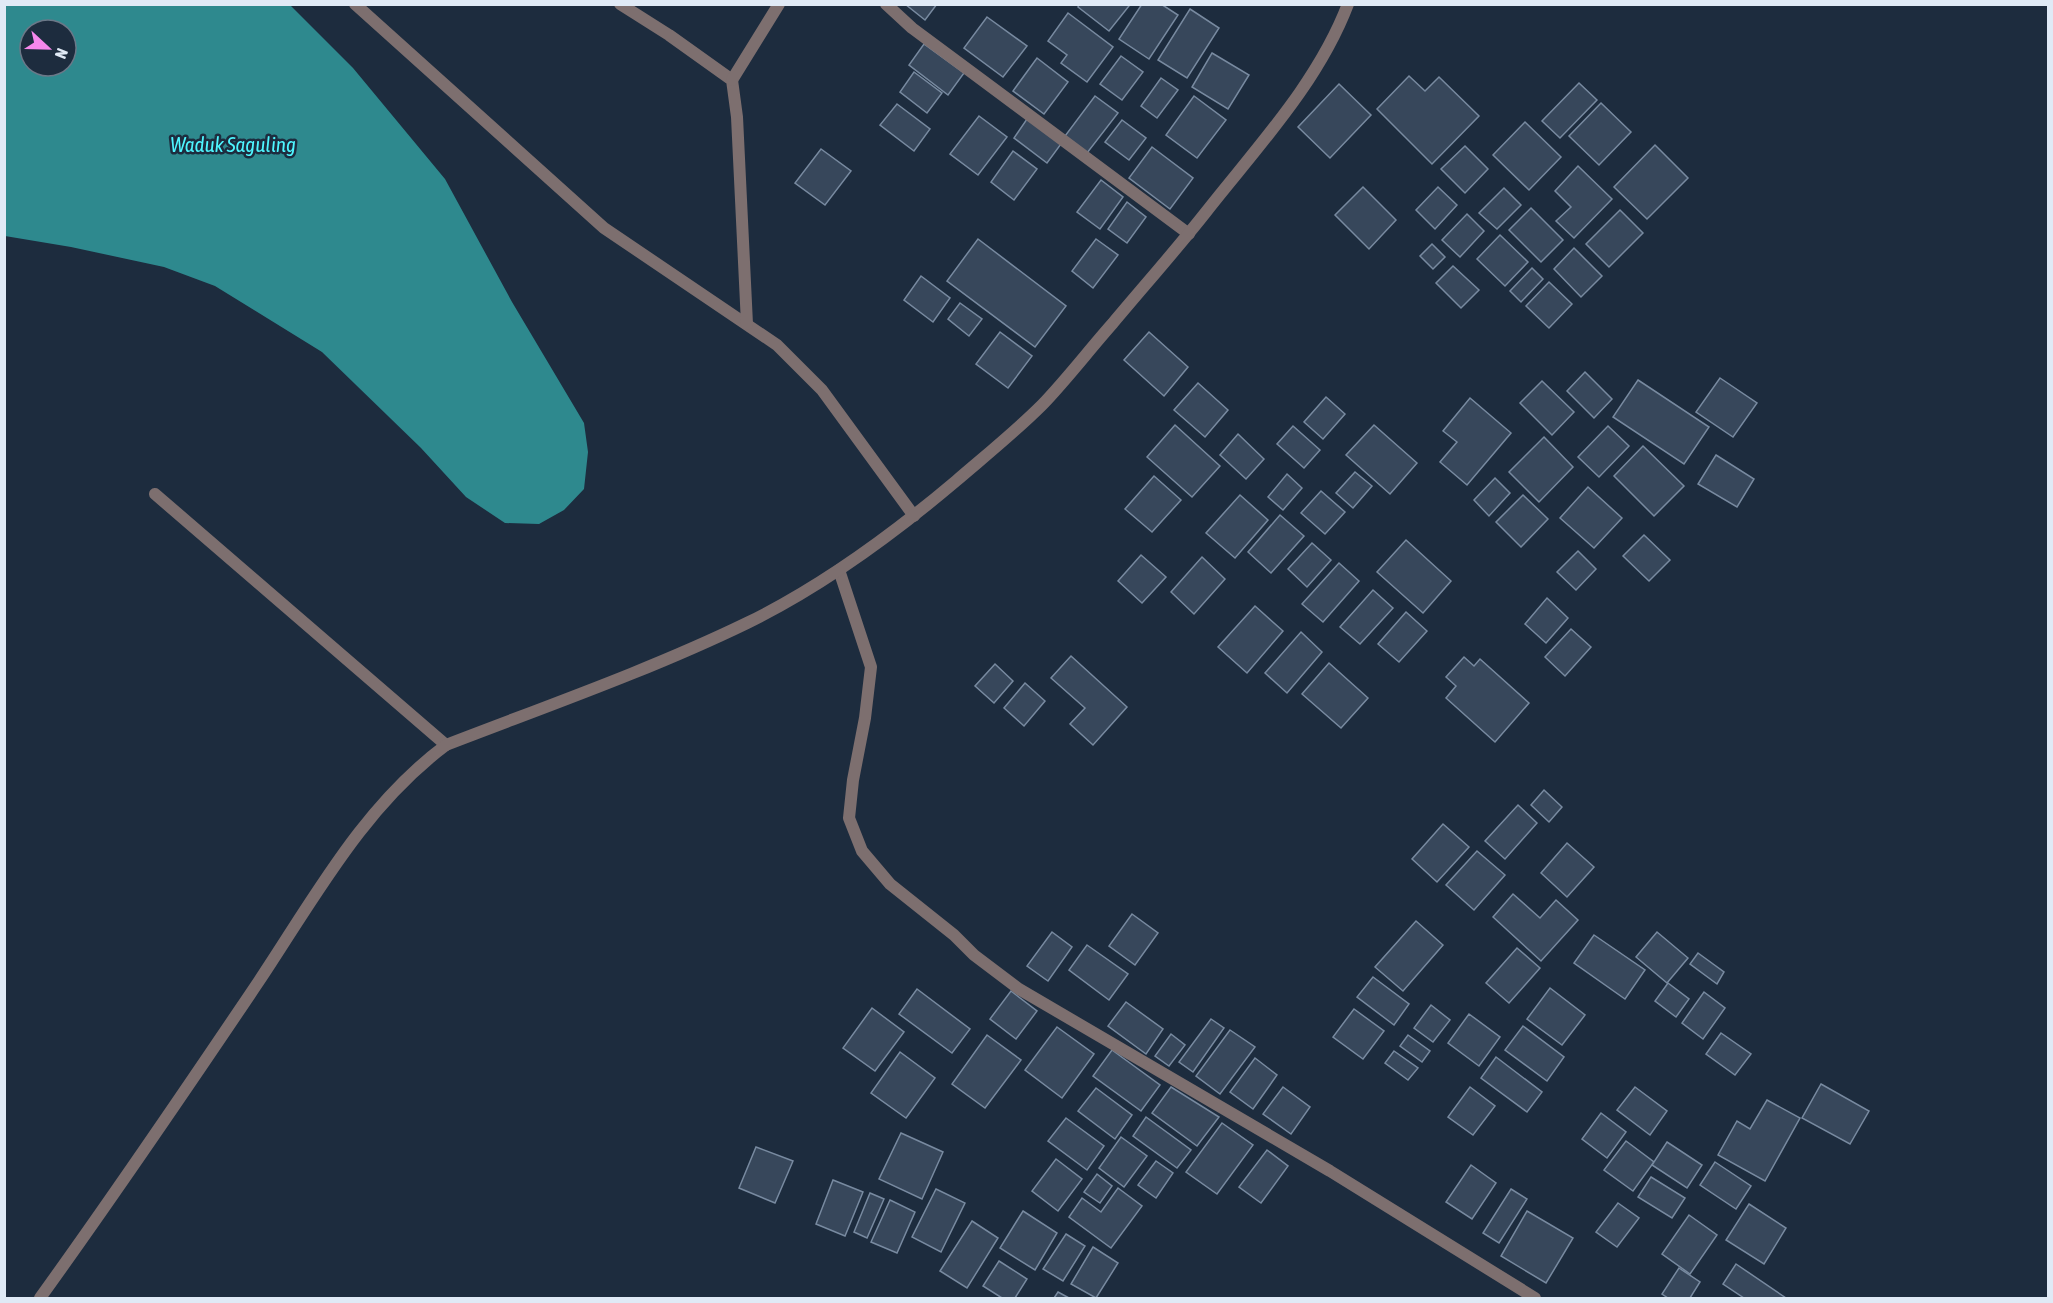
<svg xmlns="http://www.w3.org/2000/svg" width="2053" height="1303" font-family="'Asap Condensed',sans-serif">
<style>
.water{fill:#2e898e;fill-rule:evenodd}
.building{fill:#37475b;stroke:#788aa0;stroke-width:1.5}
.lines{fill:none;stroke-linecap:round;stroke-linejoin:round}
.service{stroke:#7d6f6f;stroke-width:12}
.minor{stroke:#7d6f6f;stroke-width:12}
.labels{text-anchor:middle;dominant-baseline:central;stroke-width:5;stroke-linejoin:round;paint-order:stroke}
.water-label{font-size:21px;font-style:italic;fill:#4ef6ff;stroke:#1d2c3e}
</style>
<rect width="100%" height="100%" fill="#1d2c3e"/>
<path class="water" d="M4 5H290L353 68 445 179 512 302 584 423 588 452 584 489 564 510 539 524 505 523 466 497 421 448 322 352 215 286 164 267 71 247 5 236ZM30 30H66V66H30Z"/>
<g class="building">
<path d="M905 4H937L925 20Z"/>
<path d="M1079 4H1126L1129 6 1109 31 1078 7Z"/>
<path d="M1142 4H1161L1178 15 1149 59 1119 39Z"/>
<path d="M1190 9 1219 28 1187 78 1158 60Z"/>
<path d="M1068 13 1113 47 1087 82 1061 63 1067 55 1048 41Z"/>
<path d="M987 17 1027 46 1003 77 964 48Z"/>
<path d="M924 44 964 73 948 95 909 65Z"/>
<path d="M1212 53 1249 75 1228 109 1192 87Z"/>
<path d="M1121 56 1143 72 1122 100 1100 84Z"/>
<path d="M1037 58 1068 82 1044 114 1013 91Z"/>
<path d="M914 72 942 93 927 113 900 92Z"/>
<path d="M1409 76 1425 91 1439 77 1479 116 1432 164 1377 109Z"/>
<path d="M1161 78 1178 90 1157 118 1141 106Z"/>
<path d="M1579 83 1597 100 1560 138 1542 121Z"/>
<path d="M1339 84 1371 115 1330 158 1298 127Z"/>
<path d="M1095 96 1118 113 1087 153 1065 136Z"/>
<path d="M1194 96 1226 120 1197 158 1166 135Z"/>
<path d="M1601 103 1631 132 1599 165 1569 136Z"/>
<path d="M897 104 930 129 914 151 880 125Z"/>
<path d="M979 116 1007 137 978 175 950 154Z"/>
<path d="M1027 119 1061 144 1047 163 1014 138Z"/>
<path d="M1122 120 1146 138 1129 160 1105 142Z"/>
<path d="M1525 122 1561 157 1529 190 1493 155Z"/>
<path d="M1655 145 1688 178 1647 219 1614 187Z"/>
<path d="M1465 146 1488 169 1465 193 1441 169Z"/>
<path d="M1152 147 1193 178 1170 209 1129 178Z"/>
<path d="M821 149 851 171 825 205 795 183Z"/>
<path d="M1013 151 1037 169 1014 200 991 182Z"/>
<path d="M1578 166 1612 199 1574 238 1556 221 1571 207 1555 191Z"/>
<path d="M1101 180 1123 197 1100 229 1077 212Z"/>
<path d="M1363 187 1396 220 1369 249 1335 215Z"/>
<path d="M1438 187 1457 205 1435 229 1416 210Z"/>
<path d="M1504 188 1521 205 1497 229 1479 213Z"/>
<path d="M1127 202 1146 217 1127 243 1108 229Z"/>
<path d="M1531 208 1563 240 1541 262 1509 230Z"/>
<path d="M1620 210 1643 233 1609 267 1586 244Z"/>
<path d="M1467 214 1484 231 1460 257 1442 240Z"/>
<path d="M1500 235 1528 262 1505 286 1477 259Z"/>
<path d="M978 239 1066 306 1035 347 947 281Z"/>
<path d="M1096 239 1118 255 1093 288 1072 271Z"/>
<path d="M1432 244 1445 257 1433 269 1420 256Z"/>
<path d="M1574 248 1602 276 1581 297 1554 269Z"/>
<path d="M1453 266 1479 290 1461 308 1436 283Z"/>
<path d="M1532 268 1543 279 1521 302 1510 291Z"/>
<path d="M921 276 950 298 933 322 904 300Z"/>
<path d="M1549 282 1572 304 1549 328 1526 306Z"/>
<path d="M960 303 982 319 969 336 948 319Z"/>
<path d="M1000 332 1032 356 1008 388 976 364Z"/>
<path d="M1149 332 1188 367 1164 396 1124 360Z"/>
<path d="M1585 372 1612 399 1594 418 1567 391Z"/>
<path d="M1720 378 1757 403 1733 437 1696 412Z"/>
<path d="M1638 380 1709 427 1684 464 1613 417Z"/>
<path d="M1542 381 1574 412 1552 435 1520 403Z"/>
<path d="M1198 383 1228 410 1205 437 1174 410Z"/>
<path d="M1326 397 1345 414 1323 439 1304 422Z"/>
<path d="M1470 398 1511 433 1467 485 1440 462 1457 442 1443 431Z"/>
<path d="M1175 425 1220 466 1192 497 1147 457Z"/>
<path d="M1374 425 1417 463 1390 494 1346 455Z"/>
<path d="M1293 426 1320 450 1304 468 1277 444Z"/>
<path d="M1608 426 1629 446 1599 477 1578 457Z"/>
<path d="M1238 434 1264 459 1246 479 1220 455Z"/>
<path d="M1544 437 1573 467 1539 502 1509 472Z"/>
<path d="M1643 446 1684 486 1654 516 1614 476Z"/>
<path d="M1716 455 1754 479 1737 507 1698 484Z"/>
<path d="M1355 472 1372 486 1353 508 1336 493Z"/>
<path d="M1287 474 1302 488 1283 510 1268 497Z"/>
<path d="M1154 476 1181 500 1152 532 1125 509Z"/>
<path d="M1495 478 1510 493 1489 516 1474 500Z"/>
<path d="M1588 487 1622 518 1594 548 1560 518Z"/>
<path d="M1321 491 1345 512 1325 534 1301 513Z"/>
<path d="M1240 495 1268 520 1235 558 1206 533Z"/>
<path d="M1523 495 1548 519 1521 547 1496 522Z"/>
<path d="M1280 515 1304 536 1271 573 1248 552Z"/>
<path d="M1644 535 1670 560 1649 581 1623 556Z"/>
<path d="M1406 540 1451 581 1423 613 1377 572Z"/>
<path d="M1312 543 1331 560 1307 587 1288 569Z"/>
<path d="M1578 551 1596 569 1576 590 1557 572Z"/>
<path d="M1141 555 1166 577 1142 603 1118 581Z"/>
<path d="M1202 557 1225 579 1194 614 1171 592Z"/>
<path d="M1339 563 1359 581 1323 622 1302 604Z"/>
<path d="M1373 590 1393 608 1360 644 1340 627Z"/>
<path d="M1547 598 1568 618 1546 643 1525 624Z"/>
<path d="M1255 606 1283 631 1247 673 1218 647Z"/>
<path d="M1406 612 1427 631 1399 662 1378 644Z"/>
<path d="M1571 629 1591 647 1565 676 1545 657Z"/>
<path d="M1301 632 1322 652 1287 693 1265 673Z"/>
<path d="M1071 656 1127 707 1093 745 1070 724 1085 708 1051 678Z"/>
<path d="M1464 657 1474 666 1480 659 1529 703 1495 742 1446 698 1456 686 1446 677Z"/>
<path d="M1329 663 1368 698 1341 728 1302 694Z"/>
<path d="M995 664 1013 681 994 703 975 686Z"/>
<path d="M1025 683 1045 701 1024 726 1004 708Z"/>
<path d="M1544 790 1562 807 1549 822 1531 805Z"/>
<path d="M1518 805 1537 823 1505 859 1485 841Z"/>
<path d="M1443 824 1469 847 1437 882 1412 859Z"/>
<path d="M1567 843 1594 867 1567 897 1541 873Z"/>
<path d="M1477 851 1505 875 1474 910 1446 885Z"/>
<path d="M1513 894 1540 918 1556 900 1578 920 1541 961 1493 917Z"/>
<path d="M1132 914 1158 933 1135 965 1109 946Z"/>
<path d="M1416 921 1443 945 1403 991 1375 967Z"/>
<path d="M1052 932 1072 947 1048 981 1027 966Z"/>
<path d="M1657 932 1688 958 1667 983 1636 957Z"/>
<path d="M1594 935 1645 970 1625 999 1574 963Z"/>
<path d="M1087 945 1128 974 1109 1000 1069 970Z"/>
<path d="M1517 948 1540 968 1509 1003 1486 983Z"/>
<path d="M1698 953 1724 972 1717 984 1690 964Z"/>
<path d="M1373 977 1409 1004 1394 1025 1357 997Z"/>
<path d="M1668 983 1689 999 1676 1017 1655 1001Z"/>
<path d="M1550 988 1585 1015 1562 1045 1527 1019Z"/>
<path d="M917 989 970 1029 952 1053 899 1014Z"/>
<path d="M1011 991 1037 1011 1016 1039 990 1019Z"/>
<path d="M1704 992 1725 1008 1703 1039 1682 1023Z"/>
<path d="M1126 1002 1163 1029 1146 1054 1108 1026Z"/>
<path d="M1431 1005 1450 1020 1433 1042 1414 1028Z"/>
<path d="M872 1008 904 1032 875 1071 843 1048Z"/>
<path d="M1354 1009 1384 1031 1363 1059 1333 1037Z"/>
<path d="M1469 1014 1500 1037 1479 1066 1448 1043Z"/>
<path d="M1211 1019 1224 1028 1193 1072 1179 1062Z"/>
<path d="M1523 1026 1564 1057 1547 1081 1505 1050Z"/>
<path d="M1057 1027 1094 1054 1062 1098 1025 1070Z"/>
<path d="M1230 1030 1255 1047 1220 1094 1196 1076Z"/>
<path d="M1721 1033 1751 1054 1735 1075 1706 1054Z"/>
<path d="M1171 1034 1185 1045 1169 1066 1155 1056Z"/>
<path d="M987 1035 1021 1060 985 1108 952 1084Z"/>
<path d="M1408 1035 1430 1051 1422 1062 1400 1046Z"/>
<path d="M1112 1050 1160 1085 1141 1111 1093 1076Z"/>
<path d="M1394 1051 1418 1068 1408 1080 1385 1063Z"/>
<path d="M900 1052 935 1078 906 1118 871 1093Z"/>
<path d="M1496 1057 1542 1092 1527 1112 1481 1078Z"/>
<path d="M1255 1058 1277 1075 1253 1109 1230 1092Z"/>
<path d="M1821 1084 1869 1111 1850 1144 1802 1118Z"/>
<path d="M1171 1087 1219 1117 1197 1146 1152 1113Z"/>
<path d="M1283 1087 1310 1107 1291 1134 1263 1114Z"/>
<path d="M1470 1087 1495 1106 1473 1135 1448 1117Z"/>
<path d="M1635 1087 1667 1111 1650 1135 1617 1110Z"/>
<path d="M1096 1088 1132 1115 1115 1139 1078 1111Z"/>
<path d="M1767 1100 1800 1118 1765 1181 1718 1155 1737 1121 1750 1129Z"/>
<path d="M1601 1113 1626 1132 1607 1158 1582 1139Z"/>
<path d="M1146 1117 1191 1150 1177 1168 1133 1136Z"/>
<path d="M1066 1118 1104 1146 1087 1170 1048 1141Z"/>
<path d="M1222 1123 1253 1145 1217 1194 1186 1172Z"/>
<path d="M901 1133 943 1152 922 1199 879 1179Z"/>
<path d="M1121 1137 1147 1156 1124 1187 1099 1168Z"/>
<path d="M1626 1141 1654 1162 1633 1191 1604 1170Z"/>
<path d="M1667 1142 1702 1165 1687 1188 1652 1165Z"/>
<path d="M756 1147 793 1161 775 1203 739 1188Z"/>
<path d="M1267 1150 1288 1166 1261 1203 1239 1187Z"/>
<path d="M1056 1159 1082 1179 1058 1211 1032 1191Z"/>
<path d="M1156 1161 1173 1173 1156 1198 1138 1185Z"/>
<path d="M1715 1162 1751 1186 1736 1209 1700 1185Z"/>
<path d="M1471 1165 1496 1183 1472 1219 1446 1202Z"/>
<path d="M1097 1174 1112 1186 1100 1203 1084 1192Z"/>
<path d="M1651 1177 1685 1198 1672 1218 1638 1197Z"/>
<path d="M833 1180 863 1192 845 1236 816 1224Z"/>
<path d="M1118 1188 1142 1206 1111 1248 1069 1217 1082 1198 1101 1212Z"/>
<path d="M936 1189 965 1203 941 1252 912 1237Z"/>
<path d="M1511 1189 1527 1199 1499 1243 1483 1233Z"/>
<path d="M870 1193 884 1199 867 1238 854 1232Z"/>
<path d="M890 1200 915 1212 897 1253 871 1242Z"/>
<path d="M1618 1203 1639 1218 1617 1247 1596 1232Z"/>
<path d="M1749 1204 1786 1228 1764 1264 1726 1240Z"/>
<path d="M1023 1211 1057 1233 1035 1270 1000 1248Z"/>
<path d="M1527 1211 1573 1238 1546 1283 1501 1256Z"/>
<path d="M1689 1215 1717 1235 1690 1274 1662 1254Z"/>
<path d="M972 1221 998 1238 967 1288 940 1271Z"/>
<path d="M1066 1234 1085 1246 1063 1281 1043 1269Z"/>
<path d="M1093 1247 1118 1263 1096 1298 1071 1284Z"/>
<path d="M999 1261 1027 1279 1015 1298H1002L983 1286Z"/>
<path d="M1736 1264 1786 1298H1744L1723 1284Z"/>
<path d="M1679 1268 1700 1282 1690 1298H1668L1662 1294Z"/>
<path d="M1058 1292 1069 1298H1054Z"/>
</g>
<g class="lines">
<path class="service" d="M155 494 446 745"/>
<g class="minor">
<path d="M355 4 604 228 777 345 822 390 914 516"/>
<path d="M620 4 669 35 732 80 737 117 747 324"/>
<path d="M886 4 912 28 1189 234"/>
<path d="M732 80 779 4"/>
<path d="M839 570 871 667 865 718 853 780 849 818 862 851 890 884 954 935 974 955 1019 989 1330 1171 1535 1298"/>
<path d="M40 1298C115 1194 187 1088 259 981 315 897 363 807 446 745 547 706 650 670 747 623 823 586 892 535 956 481 985 456 1015 432 1042 405 1067 379 1089 350 1113 323 1144 286 1176 250 1206 212 1257 147 1318 83 1348 4"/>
</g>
</g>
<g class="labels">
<g class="water-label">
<text x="233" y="144">Waduk Saguling</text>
</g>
</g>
<rect width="2053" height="1303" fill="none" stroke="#e0eaf6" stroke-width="12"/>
<g transform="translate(48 48) rotate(112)"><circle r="28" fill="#1d2c3e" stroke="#6b7888" stroke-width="1.5"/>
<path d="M0-4.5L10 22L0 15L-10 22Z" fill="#f688ec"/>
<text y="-9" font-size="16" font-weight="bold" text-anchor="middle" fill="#e0eaf6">N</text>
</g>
</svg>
